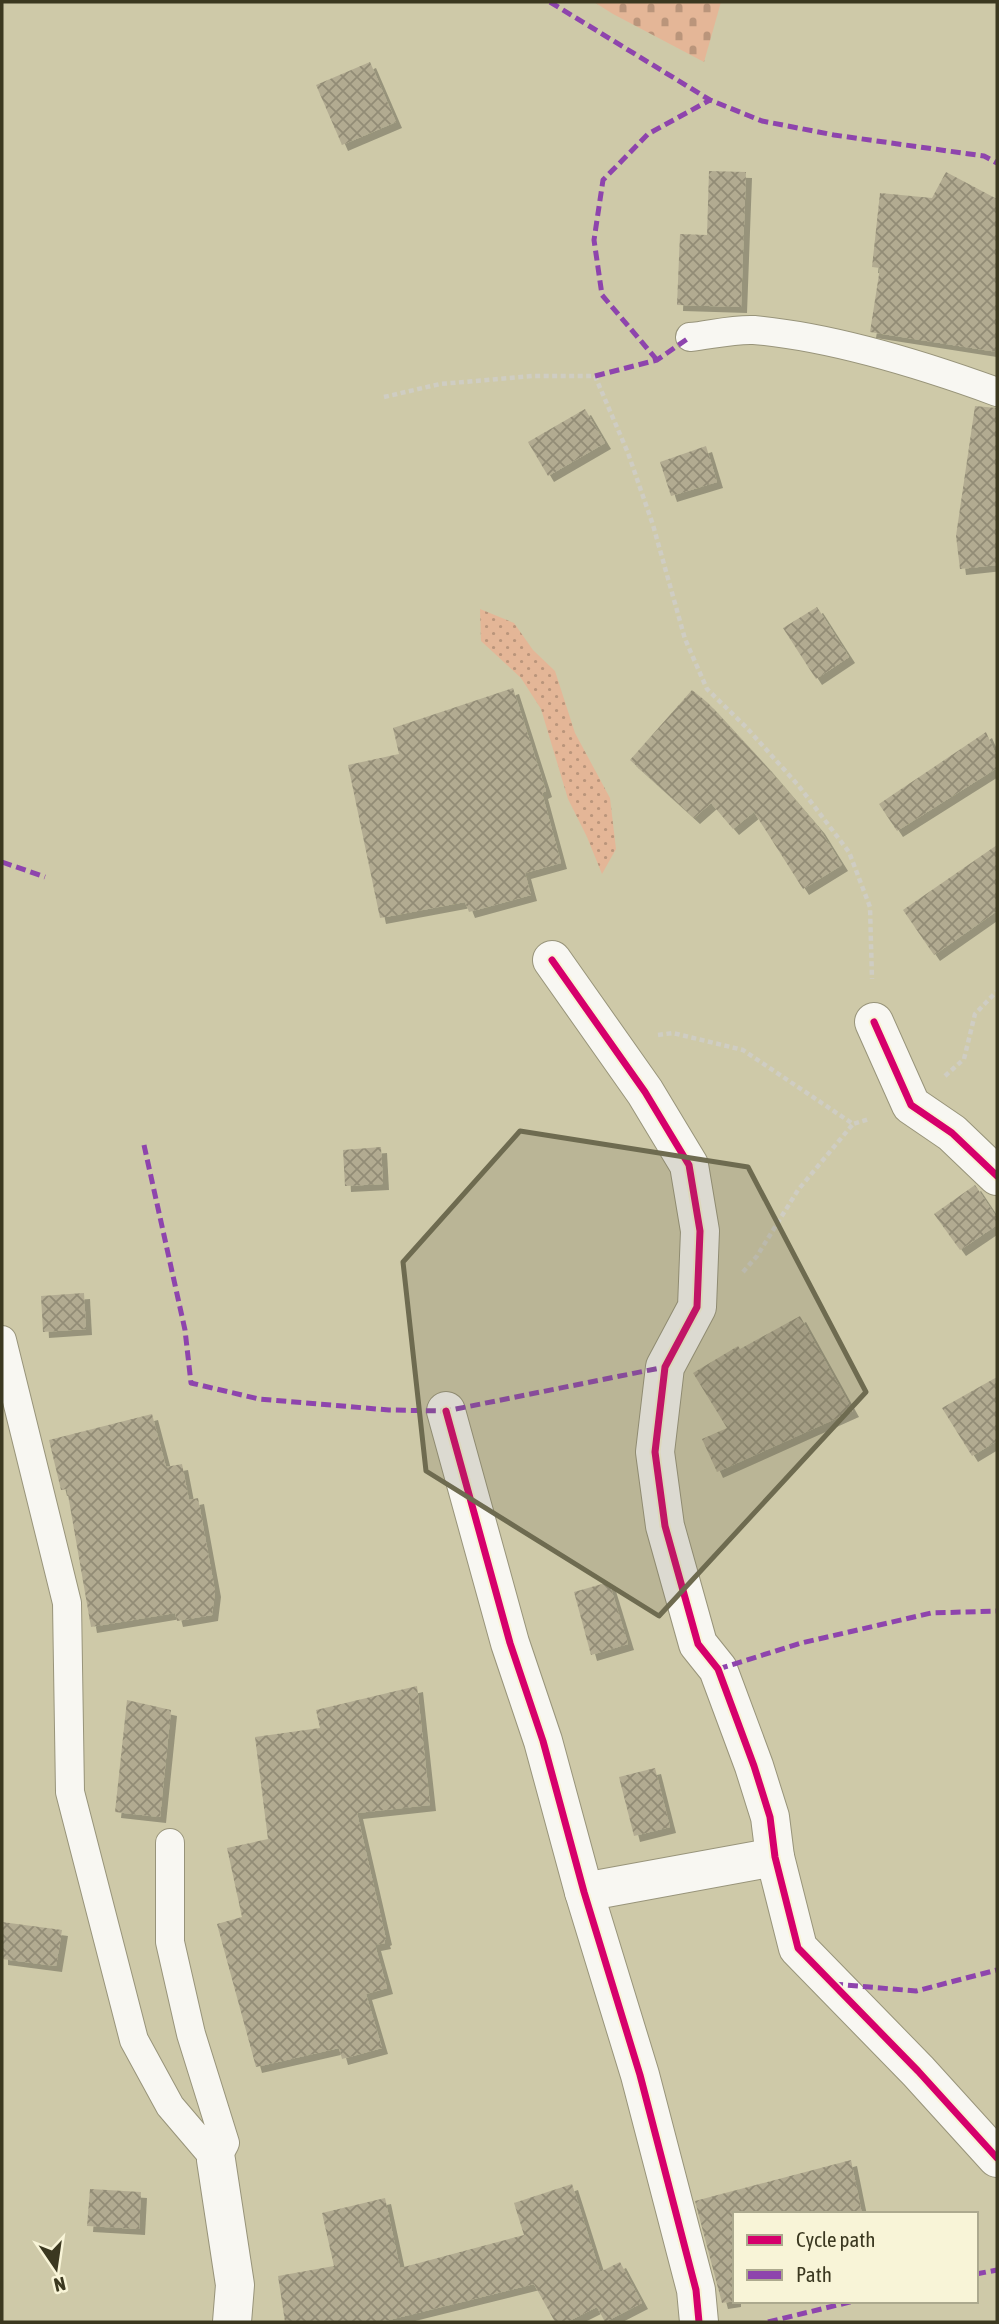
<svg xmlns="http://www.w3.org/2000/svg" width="999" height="2324" font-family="'Asap Condensed',sans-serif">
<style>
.grass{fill:url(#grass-dots)}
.cemetery{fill:url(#cemetery-stones)}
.building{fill:url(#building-cross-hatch);filter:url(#shadow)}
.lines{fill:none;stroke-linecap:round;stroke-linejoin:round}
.service-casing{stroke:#98947a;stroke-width:30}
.minor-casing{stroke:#98947a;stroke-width:40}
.path{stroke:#cfcdc3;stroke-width:4.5;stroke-dasharray:5 3.5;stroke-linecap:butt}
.service{stroke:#f8f7f2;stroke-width:28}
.minor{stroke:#f8f7f2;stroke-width:38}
.quiet{stroke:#8e44ad;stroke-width:5;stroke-dasharray:10 5;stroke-linecap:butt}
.cycleway-casing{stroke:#f8f4d7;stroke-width:11}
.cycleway{stroke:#d6006c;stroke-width:7}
.marked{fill:#6e6b50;fill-opacity:0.2;stroke:#6e6b50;stroke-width:5;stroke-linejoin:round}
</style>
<defs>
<pattern id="grass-dots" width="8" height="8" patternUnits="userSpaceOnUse" patternTransform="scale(1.75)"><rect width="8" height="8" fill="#e4b697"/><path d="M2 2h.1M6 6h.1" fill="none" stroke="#ba957b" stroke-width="1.8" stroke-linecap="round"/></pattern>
<pattern id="cemetery-stones" width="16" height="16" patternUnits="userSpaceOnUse" patternTransform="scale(1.75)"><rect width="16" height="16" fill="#e4b697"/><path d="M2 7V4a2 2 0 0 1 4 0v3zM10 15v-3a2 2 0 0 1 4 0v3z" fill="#ba957b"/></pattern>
<pattern id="building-cross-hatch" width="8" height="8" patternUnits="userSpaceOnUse" patternTransform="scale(1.75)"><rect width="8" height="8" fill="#b2ab91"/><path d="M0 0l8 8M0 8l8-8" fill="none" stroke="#928c76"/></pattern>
<filter id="shadow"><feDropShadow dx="6" dy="6" stdDeviation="0" flood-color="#0004"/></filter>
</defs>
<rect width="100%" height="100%" fill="#cec9a8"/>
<path class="grass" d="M480 609 514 623 533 650 555 671 575 733 610 798 616 849 602 874 587 837 568 799 541 709 521 678 481 641Z"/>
<path class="cemetery" d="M594 2H721L704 62 613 14Z"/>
<g class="building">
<path d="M370 62 396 122 342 145 316 85Z"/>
<path d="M709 171 746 172 741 307 677 305 680 234 707 235Z"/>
<path d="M946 172 997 199V352L870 332 880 268 872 267 880 193 932 198Z"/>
<path d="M975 406 997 408V565L960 569 956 536Z"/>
<path d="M585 409 605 443 548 476 528 442Z"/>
<path d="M706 446 717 482 671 496 660 462Z"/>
<path d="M817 607 849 657 816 679 783 628Z"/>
<path d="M513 688 546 791 542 793 561 863 525 873 531 895 469 912 465 902 380 918 348 765 399 754 393 728Z"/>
<path d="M692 690 708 703 766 766 819 828 842 865 803 889 754 812 733 829 711 803 694 818 630 760Z"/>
<path d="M986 732 997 757V768L897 831 879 804Z"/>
<path d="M997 845V911L934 955 903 910Z"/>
<path d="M381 1147 383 1184 345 1186 343 1150Z"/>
<path d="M975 1185 997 1218V1225L960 1250 934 1214Z"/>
<path d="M84 1293 86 1329 43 1332 41 1296Z"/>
<path d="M800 1316 853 1411 717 1472 702 1439 727 1428 693 1373 738 1346 740 1349Z"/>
<path d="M997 1377V1441L972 1456 942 1408Z"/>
<path d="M152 1414 166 1467 182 1464 189 1500 198 1498 215 1591 212 1615 177 1621 175 1613 91 1627 67 1489 61 1490 49 1440Z"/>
<path d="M609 1582 628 1644 591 1655 574 1592Z"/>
<path d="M417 1686 430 1805 357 1813 386 1939 384 1940 385 1943 375 1945 387 1988 366 1994 382 2048 342 2059 339 2048 256 2067 217 1924 242 1917 227 1848 268 1839 255 1737 320 1728 316 1710Z"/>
<path d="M127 1700 171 1710 160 1817 115 1812Z"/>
<path d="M655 1768 670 1827 634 1836 619 1777Z"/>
<path d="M2 1922 62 1930 56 1966 2 1959Z"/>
<path d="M851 2160 862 2214H735V2301L722 2303 695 2201Z"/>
<path d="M572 2184 600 2272 620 2262 642 2303 605 2322 597 2307 567 2322H555L534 2284 381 2322H285L278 2276 334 2266 322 2213 385 2198 400 2268 524 2235 514 2203Z"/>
<path d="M90 2189 141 2192 139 2229 87 2226Z"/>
</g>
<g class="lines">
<defs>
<g id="service">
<path d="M690 337C710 335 733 329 754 330 832 337 923 365 997 392"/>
<path d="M2 1340 67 1603 70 1792 134 2040 170 2106 216 2160 225 2143 191 2034 170 1942V1843"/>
</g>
<g id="minor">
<path d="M552 960 645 1092 689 1165 700 1231 697 1307 665 1367 655 1452 665 1526 698 1644 718 1669 754 1766 770 1817 775 1857 798 1948 918 2071 997 2158"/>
<path d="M874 1022 911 1105 952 1133 997 1176"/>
<path d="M446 1411 510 1643 543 1741 584 1892 640 2075 696 2290 699 2322"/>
<path d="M584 1892 775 1857"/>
<path d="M216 2160 235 2285 232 2322"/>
</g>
</defs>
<use href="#service" class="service-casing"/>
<use href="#minor" class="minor-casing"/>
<g class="path">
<path d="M384 397 440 384 533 376H595L628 453 653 525 685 639 707 689 746 727 798 785 849 852 870 907 872 979"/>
<path d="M658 1035 673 1033 743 1050 853 1124 869 1119"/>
<path d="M945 1076 964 1059 975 1014 997 991"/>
<path d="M743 1272 757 1256 798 1190 853 1124"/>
</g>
<use href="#service" class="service"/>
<use href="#minor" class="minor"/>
<g class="quiet">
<path d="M550 2 710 100 762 121 834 135 984 156 997 163"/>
<path d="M657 360 602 295 594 240 603 180 648 134 710 100"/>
<path d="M595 376 657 360 690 337"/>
<path d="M2 862 45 877"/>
<path d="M144 1145 185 1330 191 1383 259 1399 389 1410 446 1411 665 1367"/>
<path d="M718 1669 801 1643 931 1613 997 1611"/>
<path d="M833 1984 916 1991 997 1970"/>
<path d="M976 2274 997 2270"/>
<path d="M768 2322 854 2301"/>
</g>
<defs>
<g id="cycleway">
<path d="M552 960 645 1092 689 1165 700 1231 697 1307 665 1367 655 1452 665 1526 698 1644 718 1669 754 1766 770 1817 775 1857 798 1948 918 2071 997 2158"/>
<path d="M874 1022 911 1105 952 1133 997 1176"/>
<path d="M446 1411 510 1643 543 1741 584 1892 640 2075 696 2290 699 2322"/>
</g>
</defs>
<use href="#cycleway" class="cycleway-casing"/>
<use href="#cycleway" class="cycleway"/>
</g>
<path class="marked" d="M520 1131 748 1167 866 1392 659 1616 426 1471 403 1262Z"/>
<rect width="999" height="2324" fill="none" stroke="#3b3820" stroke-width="7"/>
<rect x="733" y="2212" width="245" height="91" fill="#f8f4d7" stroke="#aca98e" stroke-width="2"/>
<rect x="747" y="2235" width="35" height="10" fill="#d6006c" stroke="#aca98e" stroke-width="2"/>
<text x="796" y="2247" font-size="21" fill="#3b3820">Cycle path</text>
<rect x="747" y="2270" width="35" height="10" fill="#8e44ad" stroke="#aca98e" stroke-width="2"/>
<text x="796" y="2282" font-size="21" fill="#3b3820">Path</text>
<g transform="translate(56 2268) rotate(167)" stroke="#f8f4d7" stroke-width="5" paint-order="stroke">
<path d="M0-5L12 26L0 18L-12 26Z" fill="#3b3820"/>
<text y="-10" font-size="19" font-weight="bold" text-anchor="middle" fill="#3b3820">N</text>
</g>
</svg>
